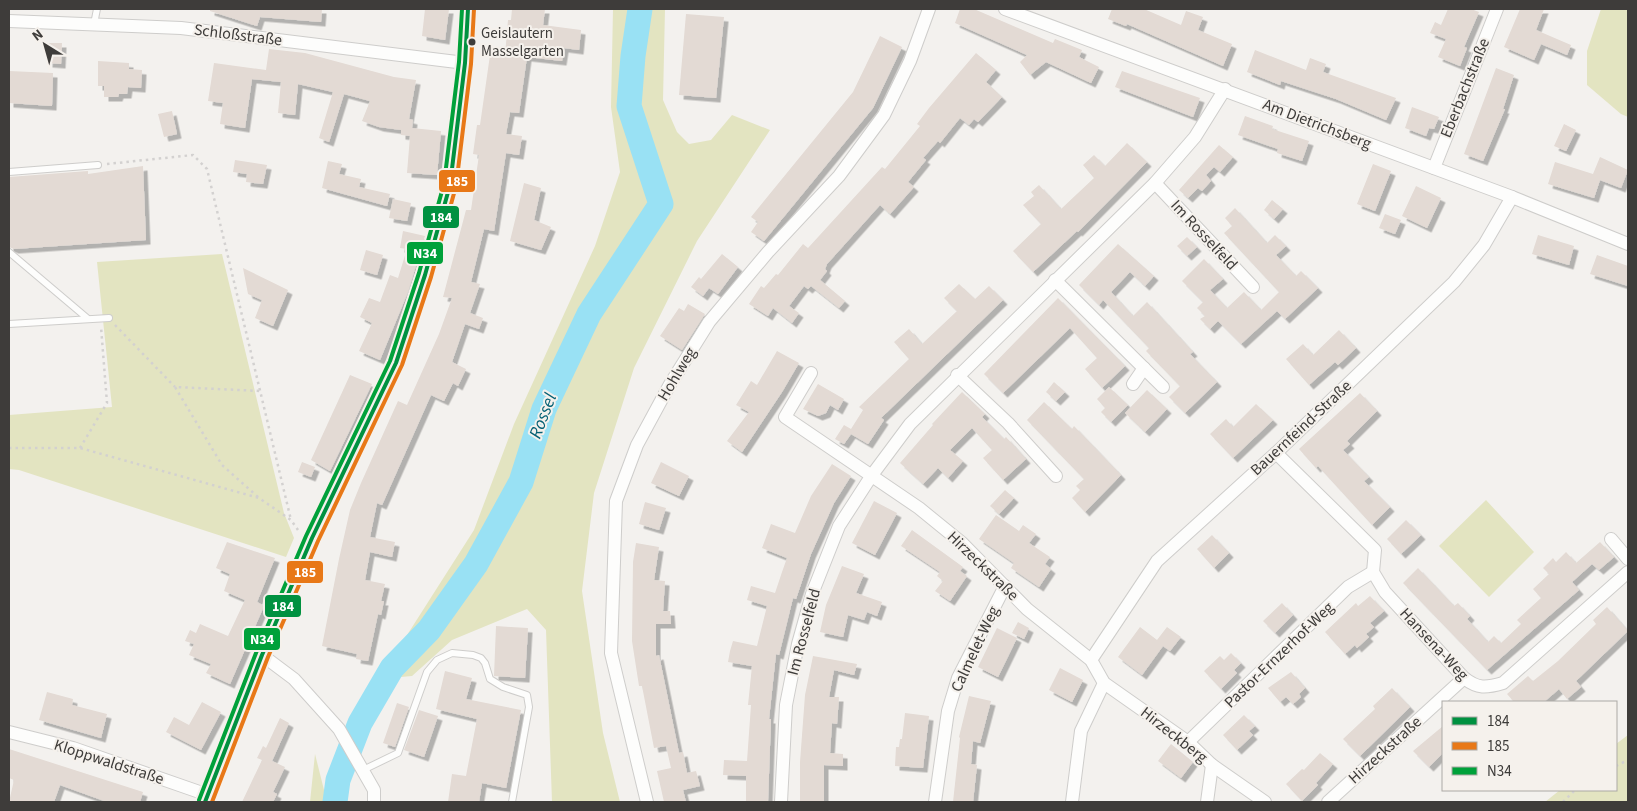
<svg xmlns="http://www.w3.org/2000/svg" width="1637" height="811" font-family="'Source Sans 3',sans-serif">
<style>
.green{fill:#e3e4c1}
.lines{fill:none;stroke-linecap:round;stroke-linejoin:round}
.river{stroke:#99e1f4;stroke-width:25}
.building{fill:#e3dad4;filter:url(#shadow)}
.lane-casing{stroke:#cecdcb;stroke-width:8}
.street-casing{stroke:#cecdcb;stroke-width:14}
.secondary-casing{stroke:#cecdcb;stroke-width:19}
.path{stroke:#d3d1d0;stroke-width:2.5;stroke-dasharray:2.5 4;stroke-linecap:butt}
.lane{stroke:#fdfdfc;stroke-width:6}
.street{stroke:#fdfdfc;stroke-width:12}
.secondary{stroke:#fdfdfc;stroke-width:18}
.bus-1-casing{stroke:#f5f1ec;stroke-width:8}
.bus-2-casing{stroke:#f5f1ec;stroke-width:8}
.bus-3-casing{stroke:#f5f1ec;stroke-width:8}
.bus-1{stroke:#009140;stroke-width:4}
.bus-2{stroke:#e87817;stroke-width:4}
.bus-3{stroke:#00a13a;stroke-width:4}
.bus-dot{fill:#3e3c3a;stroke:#f5f1ec;stroke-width:2}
.labels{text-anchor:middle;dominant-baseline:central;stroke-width:4;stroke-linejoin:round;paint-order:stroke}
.bus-label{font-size:15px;fill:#3e3c3a;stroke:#f5f1ec;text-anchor:start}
.street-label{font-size:16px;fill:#3e3c3a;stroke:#f5f1ec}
.water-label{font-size:18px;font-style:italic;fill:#056074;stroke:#f5f1ec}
.line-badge{stroke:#f5f1ec;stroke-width:2}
.badge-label{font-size:14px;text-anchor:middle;font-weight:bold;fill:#fff}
</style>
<defs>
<filter id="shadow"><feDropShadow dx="4.5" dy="4.5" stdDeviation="0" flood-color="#0004"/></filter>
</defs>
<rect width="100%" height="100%" fill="#f3f1ee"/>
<g class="green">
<path d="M613 9H665L663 100 677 132 689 144 711 140 732 115 770 130 697 241 634 368 594 493 582 591 603 733 620 802H552L546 630 527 609 452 640 412 676 379 679 474 530 514 424 595 246 620 172 611 107Z"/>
<path d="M1601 9H1628V117L1621 114 1587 85V51Z"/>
<path d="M222 254 284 513 294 538 286 557 19 470 9 469V415L112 407 97 262Z"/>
<path d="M1486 500 1534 552 1489 597 1439 546Z"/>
<path d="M1628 735V802H1545L1560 790H1616V744Z"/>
<path d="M315 754 327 802H310Z"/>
</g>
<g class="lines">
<path class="river" d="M335 802 338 780 360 723 392 668 429 630 476 564 521 482 544 409 589 314 661 204 629 106 633 56 640 9"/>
</g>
<g class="building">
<path d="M210 9H322L321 22 260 17 257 26 210 11Z"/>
<path d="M425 9H449L445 40 422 36Z"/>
<path d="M512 9H545L543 25 581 30 579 50 564 48 562 61 527 57 519 113 510 112 506 134 522 136 519 155 506 153 494 231 484 229 471 282 480 284 470 313 483 318 479 329 465 324 452 362 466 369 458 386 453 383 444 401 431 395 382 505 377 503 370 537 395 542 392 557 370 552 365 580 385 584 381 601H384L381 615 378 614 368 661 356 659 357 654 322 646 339 559 350 510 361 483 398 401 407 405 439 334 452 298 443 297 466 210H471L479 155 473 154 477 125H480L490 55H505L508 20H511Z"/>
<path d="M960 9H974L1053 43 1055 39 1082 50 1079 57 1099 67 1091 83 1046 62 1030 75 1020 62 1027 55 955 23Z"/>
<path d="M1112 9H1144L1181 25 1186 11 1203 17 1198 30 1232 44 1223 66 1127 24 1126 26 1108 19Z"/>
<path d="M1448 9H1471L1479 12 1464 47 1467 48 1460 66 1438 57 1446 39 1430 33 1435 22 1441 25Z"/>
<path d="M1520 9H1544L1536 30 1571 45 1567 55 1541 44 1534 60 1504 47Z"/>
<path d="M686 14 724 17 716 98 679 95Z"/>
<path d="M880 36 902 47 873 108 764 241 751 232 758 222 751 217 853 92Z"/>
<path d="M49 43H62L61 64 48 63Z"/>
<path d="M269 49 305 53 394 77 416 80 409 119 413 120 412 128 441 131 437 175 407 173 410 136 401 135V130L379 127 362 121 370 101 344 94 329 142 319 138 333 92 298 84 295 115 278 113 281 82 252 79 245 128 220 124 223 103 208 101 214 63 266 70Z"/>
<path d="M1255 50 1306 70 1310 58 1326 64 1323 72 1396 98 1386 120 1336 99 1281 81 1280 85 1247 72Z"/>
<path d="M976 53 996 70 986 82 1002 97 978 122 974 119 969 125 960 118 940 143 938 141 923 158 926 160 908 182 914 187 890 214 880 205 827 264 825 269 827 271 820 280 845 301 839 308 811 286 808 289 804 286 789 306 799 313 792 323 773 308 768 316 749 304 761 286 764 288 776 274 778 275 803 244 808 248 882 167 885 169 920 126 917 124 929 108Z"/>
<path d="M98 61 129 63V69L142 70 141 88 128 87 127 94H119L118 97H104V86H98Z"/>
<path d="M1496 68 1514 75 1503 109H1505L1483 161 1464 154Z"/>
<path d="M9 71 53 73 52 106 9 103Z"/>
<path d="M1122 71 1200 98 1193 117 1115 87Z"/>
<path d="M1412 107 1439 117 1434 129 1429 128 1426 136 1405 128Z"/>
<path d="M172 111 177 134 164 137 158 114Z"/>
<path d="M1245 116 1273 126 1272 129 1309 141 1302 161 1277 153 1278 149 1238 135Z"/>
<path d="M1564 124 1576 130 1566 151 1554 146Z"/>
<path d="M1127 143 1147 162 1078 232 1077 231 1033 272 1013 251 1041 224 1023 205 1034 196 1031 192 1039 185 1061 209 1094 178 1083 165 1094 155 1105 166Z"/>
<path d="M1219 145 1233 157 1220 172 1214 167 1206 175 1211 181 1202 191 1198 188 1188 198 1179 190Z"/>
<path d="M1600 157 1628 170 1621 188 1600 180 1594 198 1548 184 1555 162 1593 174Z"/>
<path d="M235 160 267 165 263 184 246 182 247 174 233 172Z"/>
<path d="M328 161 342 164 339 174 361 179 359 187 390 194 387 206 322 188Z"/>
<path d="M1373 164 1391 171 1375 211 1357 204Z"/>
<path d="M143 166 146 240 14 249 9 247V177L88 171V174Z"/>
<path d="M524 183 541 188 534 220 551 227 541 250 510 241Z"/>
<path d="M1416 186 1441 198 1427 228 1402 216Z"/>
<path d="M393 199 411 203 407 221 389 218Z"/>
<path d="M1272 200 1283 209 1274 219 1264 210Z"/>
<path d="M1235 208 1267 243 1275 235 1286 246 1276 255 1296 276 1301 271 1318 288 1285 319 1277 311 1241 344 1218 321 1210 329 1200 319 1205 316 1197 308 1203 302 1182 281 1204 259 1223 279 1210 290 1227 308 1244 292 1261 310 1279 292 1224 233 1232 226 1225 218Z"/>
<path d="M1385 214 1401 220 1395 234 1379 228Z"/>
<path d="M403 231 425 236 408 292 380 360 359 351 372 323 360 317 369 298 380 302 390 275 398 278 407 249 400 248Z"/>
<path d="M1538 235 1574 246 1569 265 1532 254Z"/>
<path d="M1187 237 1197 247 1187 256 1177 246Z"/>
<path d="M1118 244 1154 276 1145 286 1130 272 1111 292 1133 316 1147 302 1193 352 1190 354 1217 382 1185 413 1169 397 1180 386 1146 351 1149 348 1103 300 1099 305 1079 285Z"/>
<path d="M366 250 383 255 377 275 360 270Z"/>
<path d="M722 254 738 267 718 294 709 288 703 296 691 287 699 277 701 279Z"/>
<path d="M1597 255 1628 266V286L1590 274Z"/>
<path d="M243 268 288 290 273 326 255 318 262 300 248 294Z"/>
<path d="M959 284 975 299 989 286 1003 300 881 418 884 420 868 444 851 434 844 444 835 439 844 425 851 429 863 410 859 407 909 359 894 342 909 329 922 344 957 311 944 298Z"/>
<path d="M1058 298 1125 366 1102 388 1085 369 1097 358 1070 328 1003 393 984 374Z"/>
<path d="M688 304 705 314 682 350 660 336 679 308 684 311Z"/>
<path d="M1339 330 1356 348 1338 365 1335 362 1309 385 1286 359 1303 344 1313 355Z"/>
<path d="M777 351 799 363 782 392 742 452 727 441 749 412 736 405 751 381 757 385Z"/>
<path d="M350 375 372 384 330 471 311 460Z"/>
<path d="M1054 382 1065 392 1056 401 1046 392Z"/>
<path d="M818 384 844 399 838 410 830 405 826 413 818 416 803 409Z"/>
<path d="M1109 387 1128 405 1111 422 1101 412 1105 408 1097 399Z"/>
<path d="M1147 390 1167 409 1145 432 1125 413Z"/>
<path d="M962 392 985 414 982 417 1004 439 1006 437 1026 459 1003 480 983 458 992 450 972 428 950 450 963 461 948 478 938 468 923 484 900 463 933 425 932 424Z"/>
<path d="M1360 393 1377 411 1347 441 1350 444 1343 450 1369 477 1364 481 1390 507 1372 525 1318 466 1316 468 1299 449Z"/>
<path d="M1044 402 1072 429 1074 426 1121 475 1085 512 1072 498 1080 490 1076 486 1084 479 1027 420Z"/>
<path d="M1256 404 1273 420 1233 458 1210 434 1226 419 1233 427Z"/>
<path d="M302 462 315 467 311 477 298 472Z"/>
<path d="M661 462 689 476 679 496 651 483Z"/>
<path d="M832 464 851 476 834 503 811 554 796 599 793 598 779 655 776 654 769 719H771L768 802H746V776L723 775 724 760 747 761 751 705H748L752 666 728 662 730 651 733 641 757 646 767 606 747 600 751 586 775 593 782 572 787 558 762 548 771 524 795 533 811 496Z"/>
<path d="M1005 490 1014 498 999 514 990 506Z"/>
<path d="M874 501 897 513 875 555 852 543Z"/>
<path d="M645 502 666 508 659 530 639 524Z"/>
<path d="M996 515 1019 531 1023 525 1036 534 1029 543 1050 557 1045 564 1051 569 1039 587 1011 568 1014 563 979 539Z"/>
<path d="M1406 520 1421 535 1401 554 1387 539Z"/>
<path d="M912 530 963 567 960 571 967 576 950 601 935 591 943 581 937 576 940 572 901 546Z"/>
<path d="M1212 535 1229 553 1214 568 1197 549Z"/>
<path d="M227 542 275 558 257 602 264 606 230 684 206 673 211 664 189 655 194 644 185 641 190 630 196 633 200 624 228 636 245 600 224 591 230 574 216 568Z"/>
<path d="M1600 542 1614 557 1599 570 1592 564 1572 582 1579 590 1487 670 1403 583 1418 568 1454 606 1458 603 1470 616 1467 619 1488 642 1494 636 1501 643 1521 624 1517 620 1541 598 1533 589 1549 574 1543 568 1553 558 1556 562 1566 552 1576 563Z"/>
<path d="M636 543 659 547 654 580 665 581 663 611H670L671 624H656V656L659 655 679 753 683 752 687 773 696 771 700 786 683 790 686 802H664L657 771 671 768 666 746 654 748 642 686H639L632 641 633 562Z"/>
<path d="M842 566 864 574 856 593 882 602 877 616 867 612 864 620 848 615 843 637 820 632 826 605Z"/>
<path d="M1370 596 1384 611 1370 623 1374 627 1366 634 1369 637 1357 648 1355 645 1345 654 1325 632 1356 603 1358 606Z"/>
<path d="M1282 603 1293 615 1275 633 1263 621Z"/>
<path d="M1607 607 1628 631 1576 681 1581 687 1567 699 1559 689 1544 702H1514L1507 694 1528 676 1533 681 1558 661 1596 624 1593 620Z"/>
<path d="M1018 622 1029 628 1024 639 1012 633Z"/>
<path d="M496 626 528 628 525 678 494 676Z"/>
<path d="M1140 627 1157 640 1167 627 1181 637 1170 651 1163 646 1142 675 1118 657Z"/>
<path d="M997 628 1017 638 998 677 978 667Z"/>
<path d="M1231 653 1241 663 1234 670 1237 673 1221 689 1204 671 1220 656 1224 660Z"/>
<path d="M813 656 857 664 854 675 834 670 829 697H839L837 724 832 723 830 753 843 754V766L824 765V802H800V762L805 695Z"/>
<path d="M1060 668 1083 680 1072 702 1049 690Z"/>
<path d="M445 671 472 678 466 699 521 710 506 788 482 783 479 802H448L452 774 466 776 477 719 436 709Z"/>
<path d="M1291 672 1305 688 1299 694 1301 697 1293 704 1286 697 1280 702 1268 688Z"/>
<path d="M1392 688 1410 707 1360 756 1343 739 1375 709 1373 706Z"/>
<path d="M47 692 73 699 72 705 107 714 101 738 39 720Z"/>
<path d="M969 696 991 701 980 743 973 741 971 764 977 765 973 802H953L960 738 959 737Z"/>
<path d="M202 702 221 712 201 750 166 732 174 717 189 725Z"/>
<path d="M397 703 409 707 395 747 383 743Z"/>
<path d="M419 710 438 716 424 757 404 750Z"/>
<path d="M905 713 929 716 923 768 895 766 896 747H899L900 739H902Z"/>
<path d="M1244 715 1255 726 1249 731 1253 735 1237 750 1223 735Z"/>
<path d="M280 718 289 723 272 761 285 767 273 792 277 794 273 802H242L262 760 257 758 263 746 266 748Z"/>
<path d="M1443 726V753L1429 767 1413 751Z"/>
<path d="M1171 744 1193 762 1181 778 1158 761Z"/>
<path d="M9 749 143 792 140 802H107L60 785 54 802H9L14 780 9 778Z"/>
<path d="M1320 753 1333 764 1316 783 1318 785 1302 801 1286 784 1302 769 1304 770Z"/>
</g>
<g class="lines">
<defs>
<g id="lane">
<path d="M94 24 97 9"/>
<path d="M9 172 98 165"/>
<path d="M9 252 87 318"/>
<path d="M9 324 109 318"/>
<path d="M363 770 398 753 427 672 437 660 452 653 473 655 481 658 485 663 490 679 503 687 527 695 529 707 512 802"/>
</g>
<g id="street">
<path d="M1005 9 1512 197 1628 244"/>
<path d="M9 21 181 28 465 63"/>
<path d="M1434 168 1497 9"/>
<path d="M1155 183 1253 287"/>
<path d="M1055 280 1163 387"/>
<path d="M811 373 785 417 919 508 962 543 1027 609 1091 660 1104 683 1188 742 1212 765 1265 802"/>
<path d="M957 375 1008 423 1056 476"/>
<path d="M1133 384 1144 368"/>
<path d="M1276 453 1375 550 1373 572 1385 592 1464 678C1478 689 1486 688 1503 683L1628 572"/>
<path d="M1611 539 1628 559"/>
<path d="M262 655 294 679 339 729 374 790V802"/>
<path d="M1091 660 1157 561 1276 453 1454 282 1484 245 1512 197"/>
<path d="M9 732 73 748 208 795"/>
<path d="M1188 742 1348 587 1373 572"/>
<path d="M647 802 611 653 616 501 637 445 669 386 709 322 768 252 839 176 884 115 910 61 929 9"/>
<path d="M781 802 786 705 798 644 812 594 839 526 872 475 910 424 1155 183 1195 137 1225 89"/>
<path d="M935 802 948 711 958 678 1005 586"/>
<path d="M1072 802 1081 731 1104 683"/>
<path d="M1207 802 1212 765"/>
<path d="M1328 802 1464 678"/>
</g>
<path id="secondary" d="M205 802 262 655 312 538 396 363 425 275 450 185 465 63 468 9"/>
</defs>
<use href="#lane" class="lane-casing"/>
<use href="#street" class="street-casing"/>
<use href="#secondary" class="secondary-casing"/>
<g class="path">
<path d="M107 164 193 155 207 169 291 520"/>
<path d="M115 325 175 387"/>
<path d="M9 448H80L259 498 291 520 298 530"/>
<path d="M80 448 107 403 101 327"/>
<path d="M258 497 222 465 175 387 260 391"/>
<path d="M1616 766 1628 760"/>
<path d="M1563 802 1575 790"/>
</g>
<use href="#lane" class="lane"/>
<use href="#street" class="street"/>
<use href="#secondary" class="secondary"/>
<defs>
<path id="bus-1" d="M205 802 262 655 312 538 396 363 425 275 450 185 465 63 468 9"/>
<path id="bus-2" d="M212 802 268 657 318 541 402 365 431 277 456 186 471 64 474 9"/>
<path id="bus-3" d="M199 800 256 653 306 536 390 361 419 273 444 184 459 62 462 9"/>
</defs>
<use href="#bus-1" class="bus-1-casing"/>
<use href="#bus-2" class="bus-2-casing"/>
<use href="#bus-3" class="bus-3-casing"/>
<use href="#bus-1" class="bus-1"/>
<use href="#bus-2" class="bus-2"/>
<use href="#bus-3" class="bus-3"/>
</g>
<circle class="bus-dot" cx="472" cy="42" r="4.5"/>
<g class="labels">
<g class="bus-label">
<text x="481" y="33">Geislautern<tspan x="481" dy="18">Masselgarten</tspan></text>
</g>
<g class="street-label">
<text transform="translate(238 35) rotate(7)">Schloßstraße</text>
<text transform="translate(1465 88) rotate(-68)">Eberbachstraße</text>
<text transform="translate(1317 124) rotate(21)">Am Dietrichsberg</text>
<text transform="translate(1204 235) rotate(47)">Im Rosselfeld</text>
<text transform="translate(677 374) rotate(-59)">Hohlweg</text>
<text transform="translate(1301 428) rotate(-43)">Bauernfeind-Straße</text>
<text transform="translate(983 566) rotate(44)">Hirzeckstraße</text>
<text transform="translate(804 632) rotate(-75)">Im Rosselfeld</text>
<text transform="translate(1434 644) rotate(47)">Hansena-Weg</text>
<text transform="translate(975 649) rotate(-65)">Calmelet-Weg</text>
<text transform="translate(1279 655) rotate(-44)">Pastor-Ernzerhof-Weg</text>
<text transform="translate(1174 735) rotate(38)">Hirzeckberg</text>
<text transform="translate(1385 750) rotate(-42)">Hirzeckstraße</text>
<text transform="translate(109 762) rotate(18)">Kloppwaldstraße</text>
</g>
<g class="water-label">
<text transform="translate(543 416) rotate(-69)">Rossel</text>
</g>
</g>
<g class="line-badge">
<rect x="438" y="169" width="38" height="24" rx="5" fill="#e87817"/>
<rect x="422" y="205" width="38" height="24" rx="5" fill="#009140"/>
<rect x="406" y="241" width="38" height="24" rx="5" fill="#00a13a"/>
<rect x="286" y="560" width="38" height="24" rx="5" fill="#e87817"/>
<rect x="264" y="594" width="38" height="24" rx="5" fill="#009140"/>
<rect x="243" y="627" width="38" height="24" rx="5" fill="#00a13a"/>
</g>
<g class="badge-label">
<text x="457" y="186">185</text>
<text x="441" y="222">184</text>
<text x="425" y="258">N34</text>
<text x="305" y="577">185</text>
<text x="283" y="611">184</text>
<text x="262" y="644">N34</text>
</g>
<rect width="1637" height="811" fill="none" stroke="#3e3c3a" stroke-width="20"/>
<rect x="1442" y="701" width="175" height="90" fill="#f5f1ec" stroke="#aca9a5"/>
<rect x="1452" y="717" width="25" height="8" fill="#009140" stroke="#aca9a5"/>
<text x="1487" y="726" font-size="15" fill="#3e3c3a">184</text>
<rect x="1452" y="742" width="25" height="8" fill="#e87817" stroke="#aca9a5"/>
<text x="1487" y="751" font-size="15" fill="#3e3c3a">185</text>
<rect x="1452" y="767" width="25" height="8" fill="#00a13a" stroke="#aca9a5"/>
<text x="1487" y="776" font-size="15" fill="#3e3c3a">N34</text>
<g transform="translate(45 45) rotate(323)" stroke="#f5f1ec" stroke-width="4" paint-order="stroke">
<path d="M0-4L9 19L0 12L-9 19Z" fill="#3e3c3a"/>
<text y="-8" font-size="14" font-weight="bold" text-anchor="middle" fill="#3e3c3a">N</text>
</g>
</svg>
